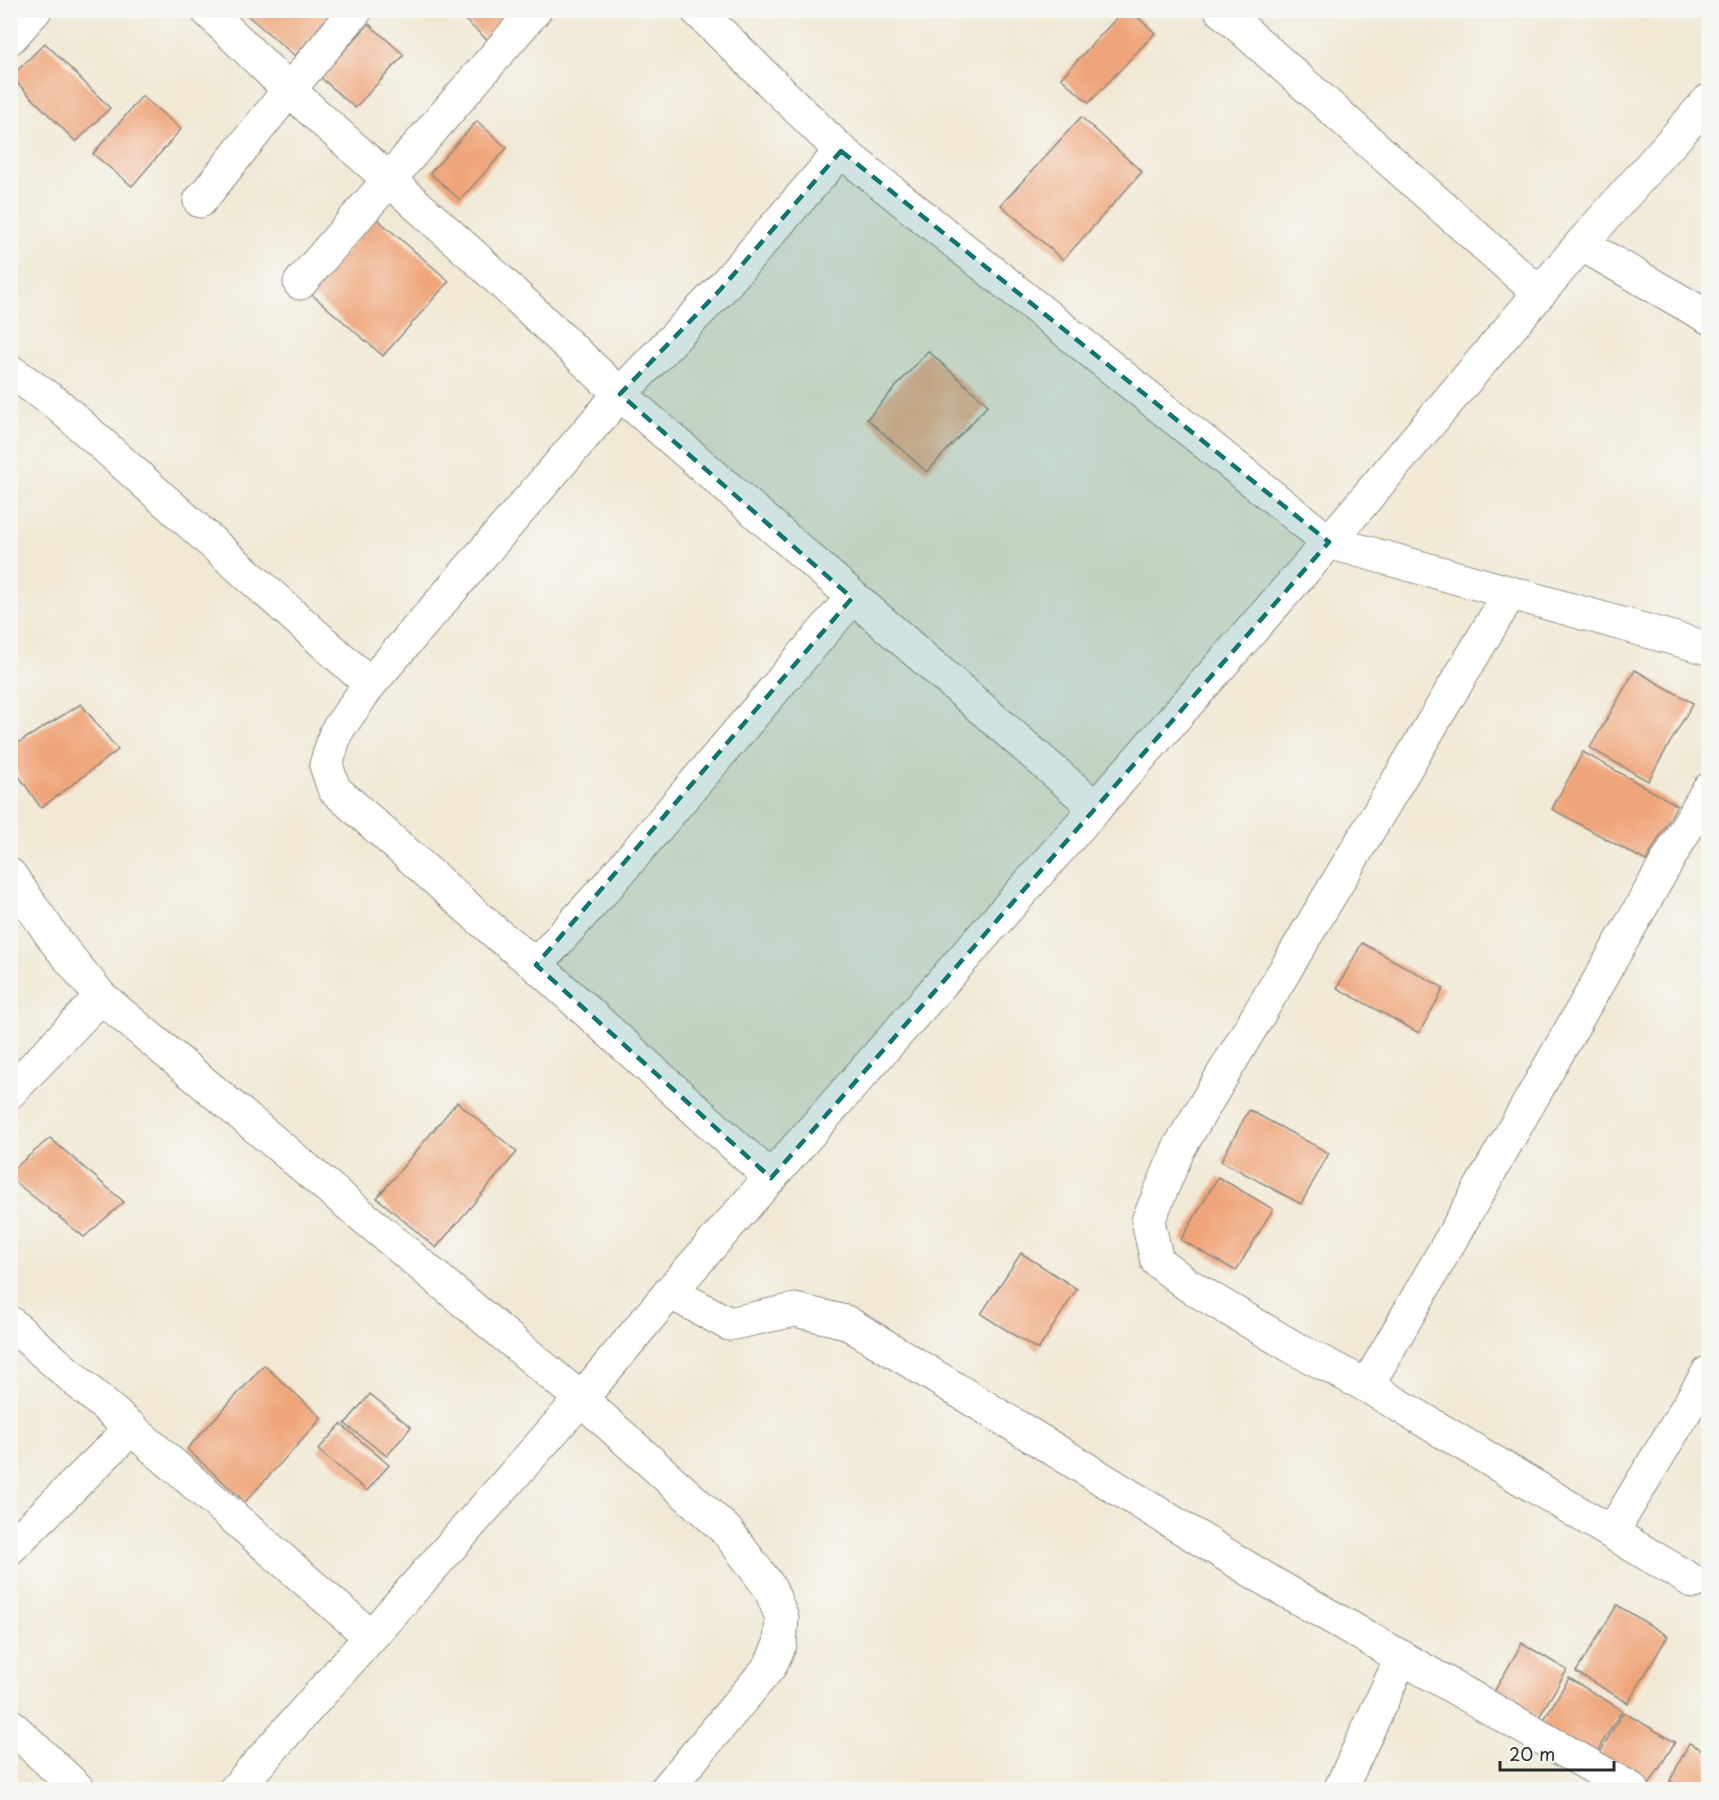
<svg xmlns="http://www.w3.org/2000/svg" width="1719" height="1800" font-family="'Playpen Sans',sans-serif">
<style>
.building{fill:#efa579}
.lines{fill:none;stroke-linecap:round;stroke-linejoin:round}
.minor-casing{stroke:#8e8a80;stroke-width:35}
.minor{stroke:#fff;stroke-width:33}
.marked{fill:#0f766e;fill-opacity:0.2;stroke:#0f766e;stroke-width:4.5;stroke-dasharray:12 8;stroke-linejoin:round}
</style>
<rect width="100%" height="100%" fill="#f6f6f2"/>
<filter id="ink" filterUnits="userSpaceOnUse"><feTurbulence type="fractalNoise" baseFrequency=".0167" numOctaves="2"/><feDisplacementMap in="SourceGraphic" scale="12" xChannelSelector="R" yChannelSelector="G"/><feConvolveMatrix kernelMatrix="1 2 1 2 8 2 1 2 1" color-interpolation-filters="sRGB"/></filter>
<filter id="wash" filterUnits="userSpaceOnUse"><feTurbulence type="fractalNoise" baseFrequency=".008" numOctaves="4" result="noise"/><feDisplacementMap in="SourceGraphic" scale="24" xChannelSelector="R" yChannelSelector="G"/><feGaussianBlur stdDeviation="1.35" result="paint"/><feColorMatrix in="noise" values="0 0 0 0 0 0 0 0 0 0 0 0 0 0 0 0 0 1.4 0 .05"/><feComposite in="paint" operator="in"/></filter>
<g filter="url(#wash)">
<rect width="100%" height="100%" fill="#f1e9d5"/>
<g id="blocks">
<g class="building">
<path d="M241 10H334L295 56Z"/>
<path d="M453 10H515L489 41Z"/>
<path d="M1124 10H1130L1155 33 1089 103 1061 78Z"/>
<path d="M369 24 404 55 355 108 320 77Z"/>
<path d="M45 43 110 108 76 142 11 77Z"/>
<path d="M142 96 181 129 132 186 93 154Z"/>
<path d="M1081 117 1142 172 1063 260 1001 205Z"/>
<path d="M477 121 507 148 460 200 430 173Z"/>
<path d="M376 218 449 281 383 356 310 293Z"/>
<path d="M928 351 988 405 927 472 867 419Z"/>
<path d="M1635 670 1693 703 1648 781 1590 748Z"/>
<path d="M81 704 118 750 41 808 10 763V748Z"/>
<path d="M1583 752 1677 805 1646 861 1552 809Z"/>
<path d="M1362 943 1444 988 1419 1033 1337 988Z"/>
<path d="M457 1102 517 1152 436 1248 377 1198Z"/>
<path d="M1249 1110 1329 1153 1301 1204 1221 1161Z"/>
<path d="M50 1138 124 1202 84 1237 10 1178V1172Z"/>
<path d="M1218 1177 1273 1209 1236 1271 1181 1240Z"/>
<path d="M1021 1253 1077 1289 1038 1350 981 1314Z"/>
<path d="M264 1365 322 1418 245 1502 187 1449Z"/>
<path d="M370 1394 411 1427 387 1456 345 1424Z"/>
<path d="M341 1424 389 1465 367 1491 318 1450Z"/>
<path d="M1617 1605 1668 1636 1628 1703 1576 1672Z"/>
<path d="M1522 1643 1567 1670 1539 1717 1494 1692Z"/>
<path d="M1569 1678 1622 1710 1594 1757 1540 1726Z"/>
<path d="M1623 1712 1675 1742 1648 1787 1597 1758Z"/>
<path d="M1689 1743 1708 1753V1790H1687L1670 1781Z"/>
</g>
</g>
</g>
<g filter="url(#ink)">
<use href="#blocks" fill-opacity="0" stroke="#8e8a80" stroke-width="1.5"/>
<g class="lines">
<defs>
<g id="minor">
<path d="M207 10 289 90 477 259 620 394 1096 808"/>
<path d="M697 10 841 151 1329 542 1708 648"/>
<path d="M1221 10 1539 293"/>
<path d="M10 38 35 10"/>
<path d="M200 201 289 90 356 10"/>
<path d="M1581 244 1708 317"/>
<path d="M300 283 535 10"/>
<path d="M10 371 57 404 370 684"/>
<path d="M10 875 57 943 101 997 10 1092"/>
<path d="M536 965 610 883 852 598"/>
<path d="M101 997 581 1399 727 1531 770 1588 782 1618 780 1644 770 1666 666 1790"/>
<path d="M771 1178 536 965 497 934 334 789 326 765 336 732 370 684 620 394 720 290 841 151"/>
<path d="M670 1292 729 1324 795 1310 846 1322 1272 1583 1633 1790"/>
<path d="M10 1323 370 1636"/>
<path d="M1367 1386 1296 1349 1188 1285 1157 1261 1148 1221 1179 1148 1510 593"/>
<path d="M1612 1532 1708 1373"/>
<path d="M10 1548 132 1428"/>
<path d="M1694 1582 1367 1386 1708 790"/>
<path d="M10 1725 79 1790"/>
<path d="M235 1790 581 1399 670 1292 1329 542 1581 244 1708 101"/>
<path d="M1340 1790 1402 1657"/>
</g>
</defs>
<use href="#minor" class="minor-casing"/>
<use href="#minor" class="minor"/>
</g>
</g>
<path class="marked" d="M841 151 1329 542 771 1178 536 965 852 598 620 394 720 290Z"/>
<rect width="1719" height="1800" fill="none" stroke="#f6f6f2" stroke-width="36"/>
<path d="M1500 1761v9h114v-9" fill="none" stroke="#2b2b2b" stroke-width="3"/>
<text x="1509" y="1761" font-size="18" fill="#2b2b2b" stroke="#f6f6f2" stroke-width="4.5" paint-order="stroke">20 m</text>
</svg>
